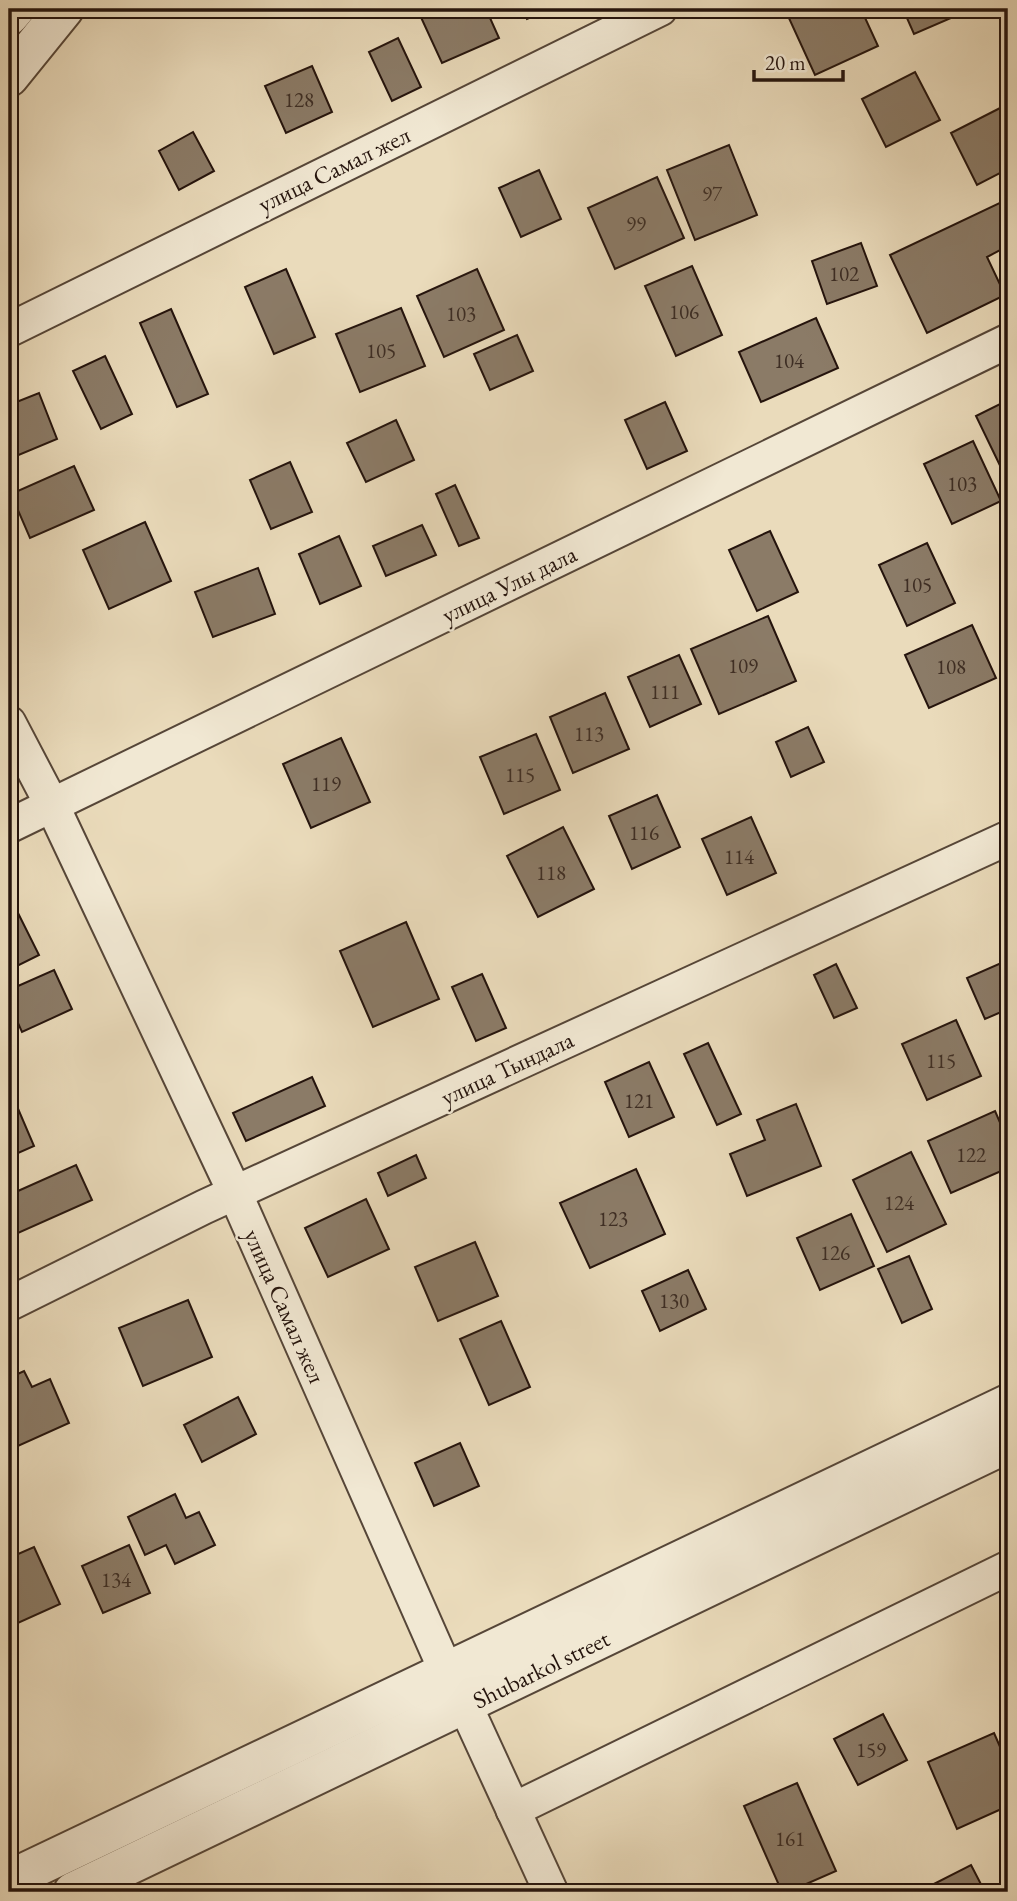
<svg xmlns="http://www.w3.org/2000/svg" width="1017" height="1901" font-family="'EB Garamond',serif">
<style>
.building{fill:#8b7b67;stroke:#25140d;stroke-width:2}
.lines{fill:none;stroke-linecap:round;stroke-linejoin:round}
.minor-casing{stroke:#564638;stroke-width:37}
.tertiary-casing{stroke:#564638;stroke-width:42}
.minor{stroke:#f1e8d3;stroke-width:33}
.tertiary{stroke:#f1e8d3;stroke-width:38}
.labels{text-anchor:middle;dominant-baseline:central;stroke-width:5;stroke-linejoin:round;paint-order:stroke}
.number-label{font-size:21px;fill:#3e2e24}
.street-label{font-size:24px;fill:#25140d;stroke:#f1e8d3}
</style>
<rect width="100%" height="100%" fill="#eadbbb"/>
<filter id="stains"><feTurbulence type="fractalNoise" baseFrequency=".00286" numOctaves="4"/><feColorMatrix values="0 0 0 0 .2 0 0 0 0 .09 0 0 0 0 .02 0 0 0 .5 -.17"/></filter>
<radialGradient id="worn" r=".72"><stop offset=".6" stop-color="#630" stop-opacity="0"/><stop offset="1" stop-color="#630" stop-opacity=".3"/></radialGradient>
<g class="building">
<path d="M430 9H486L499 38 442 63 419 13Z"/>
<path d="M523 9H550L527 19Z"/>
<path d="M805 9H861L878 46 815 75 788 16Z"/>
<path d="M903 9H947L951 18 914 34Z"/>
<path d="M398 38 421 87 392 101 369 52Z"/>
<path d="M312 66 332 112 286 133 265 86Z"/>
<path d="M915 72 940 120 886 147 862 99Z"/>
<path d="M1008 104V169L977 185 951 133Z"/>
<path d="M193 132 214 171 179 190 159 151Z"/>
<path d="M729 145 757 215 695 240 667 170Z"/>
<path d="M539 170 561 219 521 237 499 188Z"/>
<path d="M657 177 684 238 615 269 588 208Z"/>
<path d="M1008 199V246L987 257 1005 295 927 333 890 255Z"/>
<path d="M861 243 877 286 827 304 812 261Z"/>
<path d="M692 266 722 335 676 356 645 286Z"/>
<path d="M286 269 315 337 274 354 245 287Z"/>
<path d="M477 269 504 330 444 357 417 296Z"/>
<path d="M401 308 425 366 360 392 336 334Z"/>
<path d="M171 309 208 394 177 407 140 323Z"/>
<path d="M816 318 838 368 761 402 739 352Z"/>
<path d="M517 335 533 371 490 390 474 354Z"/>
<path d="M105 356 132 414 101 429 73 371Z"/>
<path d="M39 393 57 439 9 459V405Z"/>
<path d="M1008 400V479L1007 480 976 416Z"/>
<path d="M665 402 687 451 647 469 625 420Z"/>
<path d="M396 420 414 460 366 482 347 443Z"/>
<path d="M973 441 1001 501 952 524 924 464Z"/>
<path d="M290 462 312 512 271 529 250 480Z"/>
<path d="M74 466 94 510 30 538 11 494Z"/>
<path d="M455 485 479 538 459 546 436 494Z"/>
<path d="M145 522 171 581 109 609 83 550Z"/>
<path d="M422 525 436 555 386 576 373 546Z"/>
<path d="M770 531 798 592 757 611 729 550Z"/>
<path d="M339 536 361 586 320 604 299 554Z"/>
<path d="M927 543 955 603 907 626 879 565Z"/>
<path d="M258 568 275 614 213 637 195 592Z"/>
<path d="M768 616 796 681 719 714 691 649Z"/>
<path d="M972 625 996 678 929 708 905 655Z"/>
<path d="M679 655 701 704 650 727 628 677Z"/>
<path d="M605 693 629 749 573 773 550 717Z"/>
<path d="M808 727 824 762 791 777 776 742Z"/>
<path d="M536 734 560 790 504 814 480 757Z"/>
<path d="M341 738 370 802 311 828 283 764Z"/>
<path d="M657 795 680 847 632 869 609 816Z"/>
<path d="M751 817 776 873 727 895 702 839Z"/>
<path d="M563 827 594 889 538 917 507 856Z"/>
<path d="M15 907 39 955 9 970V911Z"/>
<path d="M406 922 439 999 373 1027 340 951Z"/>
<path d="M1008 960V1009L985 1019 967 978Z"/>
<path d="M836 964 857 1008 834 1018 814 975Z"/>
<path d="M54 970 72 1009 22 1032 9 1003V990Z"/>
<path d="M482 974 506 1028 476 1041 452 987Z"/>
<path d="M956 1020 981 1076 927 1100 902 1044Z"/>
<path d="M708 1043 741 1114 717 1125 684 1054Z"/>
<path d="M649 1062 674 1117 629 1137 605 1082Z"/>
<path d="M312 1077 325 1106 246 1141 233 1113Z"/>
<path d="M13 1097 34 1146 9 1157V1099Z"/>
<path d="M796 1104 821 1166 747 1196 730 1154 765 1140 757 1120Z"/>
<path d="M995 1111 1008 1141V1168L951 1193 928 1141Z"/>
<path d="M911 1152 946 1224 887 1252 853 1180Z"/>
<path d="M416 1155 426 1178 388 1196 378 1173Z"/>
<path d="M76 1165 92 1200 9 1237V1195Z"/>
<path d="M636 1169 665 1234 590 1268 560 1203Z"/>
<path d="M366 1199 389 1249 328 1277 305 1228Z"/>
<path d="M851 1214 874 1266 820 1290 797 1238Z"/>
<path d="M475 1242 498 1296 438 1321 415 1267Z"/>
<path d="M909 1256 932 1309 902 1323 878 1269Z"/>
<path d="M688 1270 706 1309 660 1331 642 1291Z"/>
<path d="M188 1300 212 1357 143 1386 119 1328Z"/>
<path d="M501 1321 530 1387 489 1405 460 1339Z"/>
<path d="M24 1371 32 1387 50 1379 69 1423 9 1450V1378Z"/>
<path d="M238 1397 256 1434 202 1462 184 1425Z"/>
<path d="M460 1443 479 1486 434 1506 415 1463Z"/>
<path d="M175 1494 186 1518 199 1512 215 1545 175 1564 166 1545 145 1555 128 1517Z"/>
<path d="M129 1545 150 1593 103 1613 82 1566Z"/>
<path d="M34 1547 60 1604 9 1627V1558Z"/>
<path d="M883 1714 907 1760 858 1785 834 1739Z"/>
<path d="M994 1733 1008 1765V1806L957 1829 928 1762Z"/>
<path d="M797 1783 836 1871 788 1892H782L744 1806Z"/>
<path d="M971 1865 985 1892H923L922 1890Z"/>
</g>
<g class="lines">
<defs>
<g id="minor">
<path d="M9 330 660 9"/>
<path d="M9 723 52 805 235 1193 446 1671 465 1705 551 1892"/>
<path d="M9 826 1008 341"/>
<path d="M9 1304 204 1207 1008 838"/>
<path d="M513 1810 1008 1568"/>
</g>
<g id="tertiary">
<path d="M9 16 15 9"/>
<path d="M9 77 64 9"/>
<path d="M9 1880 1008 1404"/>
<path d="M73 1892 1008 1443"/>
</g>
</defs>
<use href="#minor" class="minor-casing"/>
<use href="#tertiary" class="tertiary-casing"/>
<use href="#minor" class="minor"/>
<use href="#tertiary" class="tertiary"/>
</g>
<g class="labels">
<g class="number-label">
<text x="299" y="99">128</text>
<text x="712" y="193">97</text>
<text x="636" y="223">99</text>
<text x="844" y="273">102</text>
<text x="684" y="311">106</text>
<text x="461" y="313">103</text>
<text x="381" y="350">105</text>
<text x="789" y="360">104</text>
<text x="962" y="483">103</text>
<text x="917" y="584">105</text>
<text x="743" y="665">109</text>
<text x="951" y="666">108</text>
<text x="665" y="691">111</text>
<text x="589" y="733">113</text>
<text x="520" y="774">115</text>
<text x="326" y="783">119</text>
<text x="644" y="832">116</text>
<text x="739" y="856">114</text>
<text x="551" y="872">118</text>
<text x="941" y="1060">115</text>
<text x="639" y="1100">121</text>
<text x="971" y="1154">122</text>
<text x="899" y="1202">124</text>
<text x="613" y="1218">123</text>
<text x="835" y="1252">126</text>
<text x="674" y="1300">130</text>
<text x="116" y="1579">134</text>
<text x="871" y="1749">159</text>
<text x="790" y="1838">161</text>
</g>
<g class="street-label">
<text transform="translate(334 169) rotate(-26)">улица Самал жел</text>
<text transform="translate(509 584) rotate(-26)">улица Улы дала</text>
<text transform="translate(507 1068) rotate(-25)">улица Тындала</text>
<text transform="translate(285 1306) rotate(66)">улица Самал жел</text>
<text transform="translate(541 1669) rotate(-26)">Shubarkol street</text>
</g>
</g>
<rect width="1017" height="1901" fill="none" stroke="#eadbbb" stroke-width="35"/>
<rect x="10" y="10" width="996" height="1880" fill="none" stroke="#25140d" stroke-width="3.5"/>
<rect x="18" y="18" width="982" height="1866" fill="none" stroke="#25140d" stroke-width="2"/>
<path d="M754 70v10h89v-10" fill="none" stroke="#25140d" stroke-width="3.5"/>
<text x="765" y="70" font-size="21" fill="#25140d" stroke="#f1e8d3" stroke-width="5" paint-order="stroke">20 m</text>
<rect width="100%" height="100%" filter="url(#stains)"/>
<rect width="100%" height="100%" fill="url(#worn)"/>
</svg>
